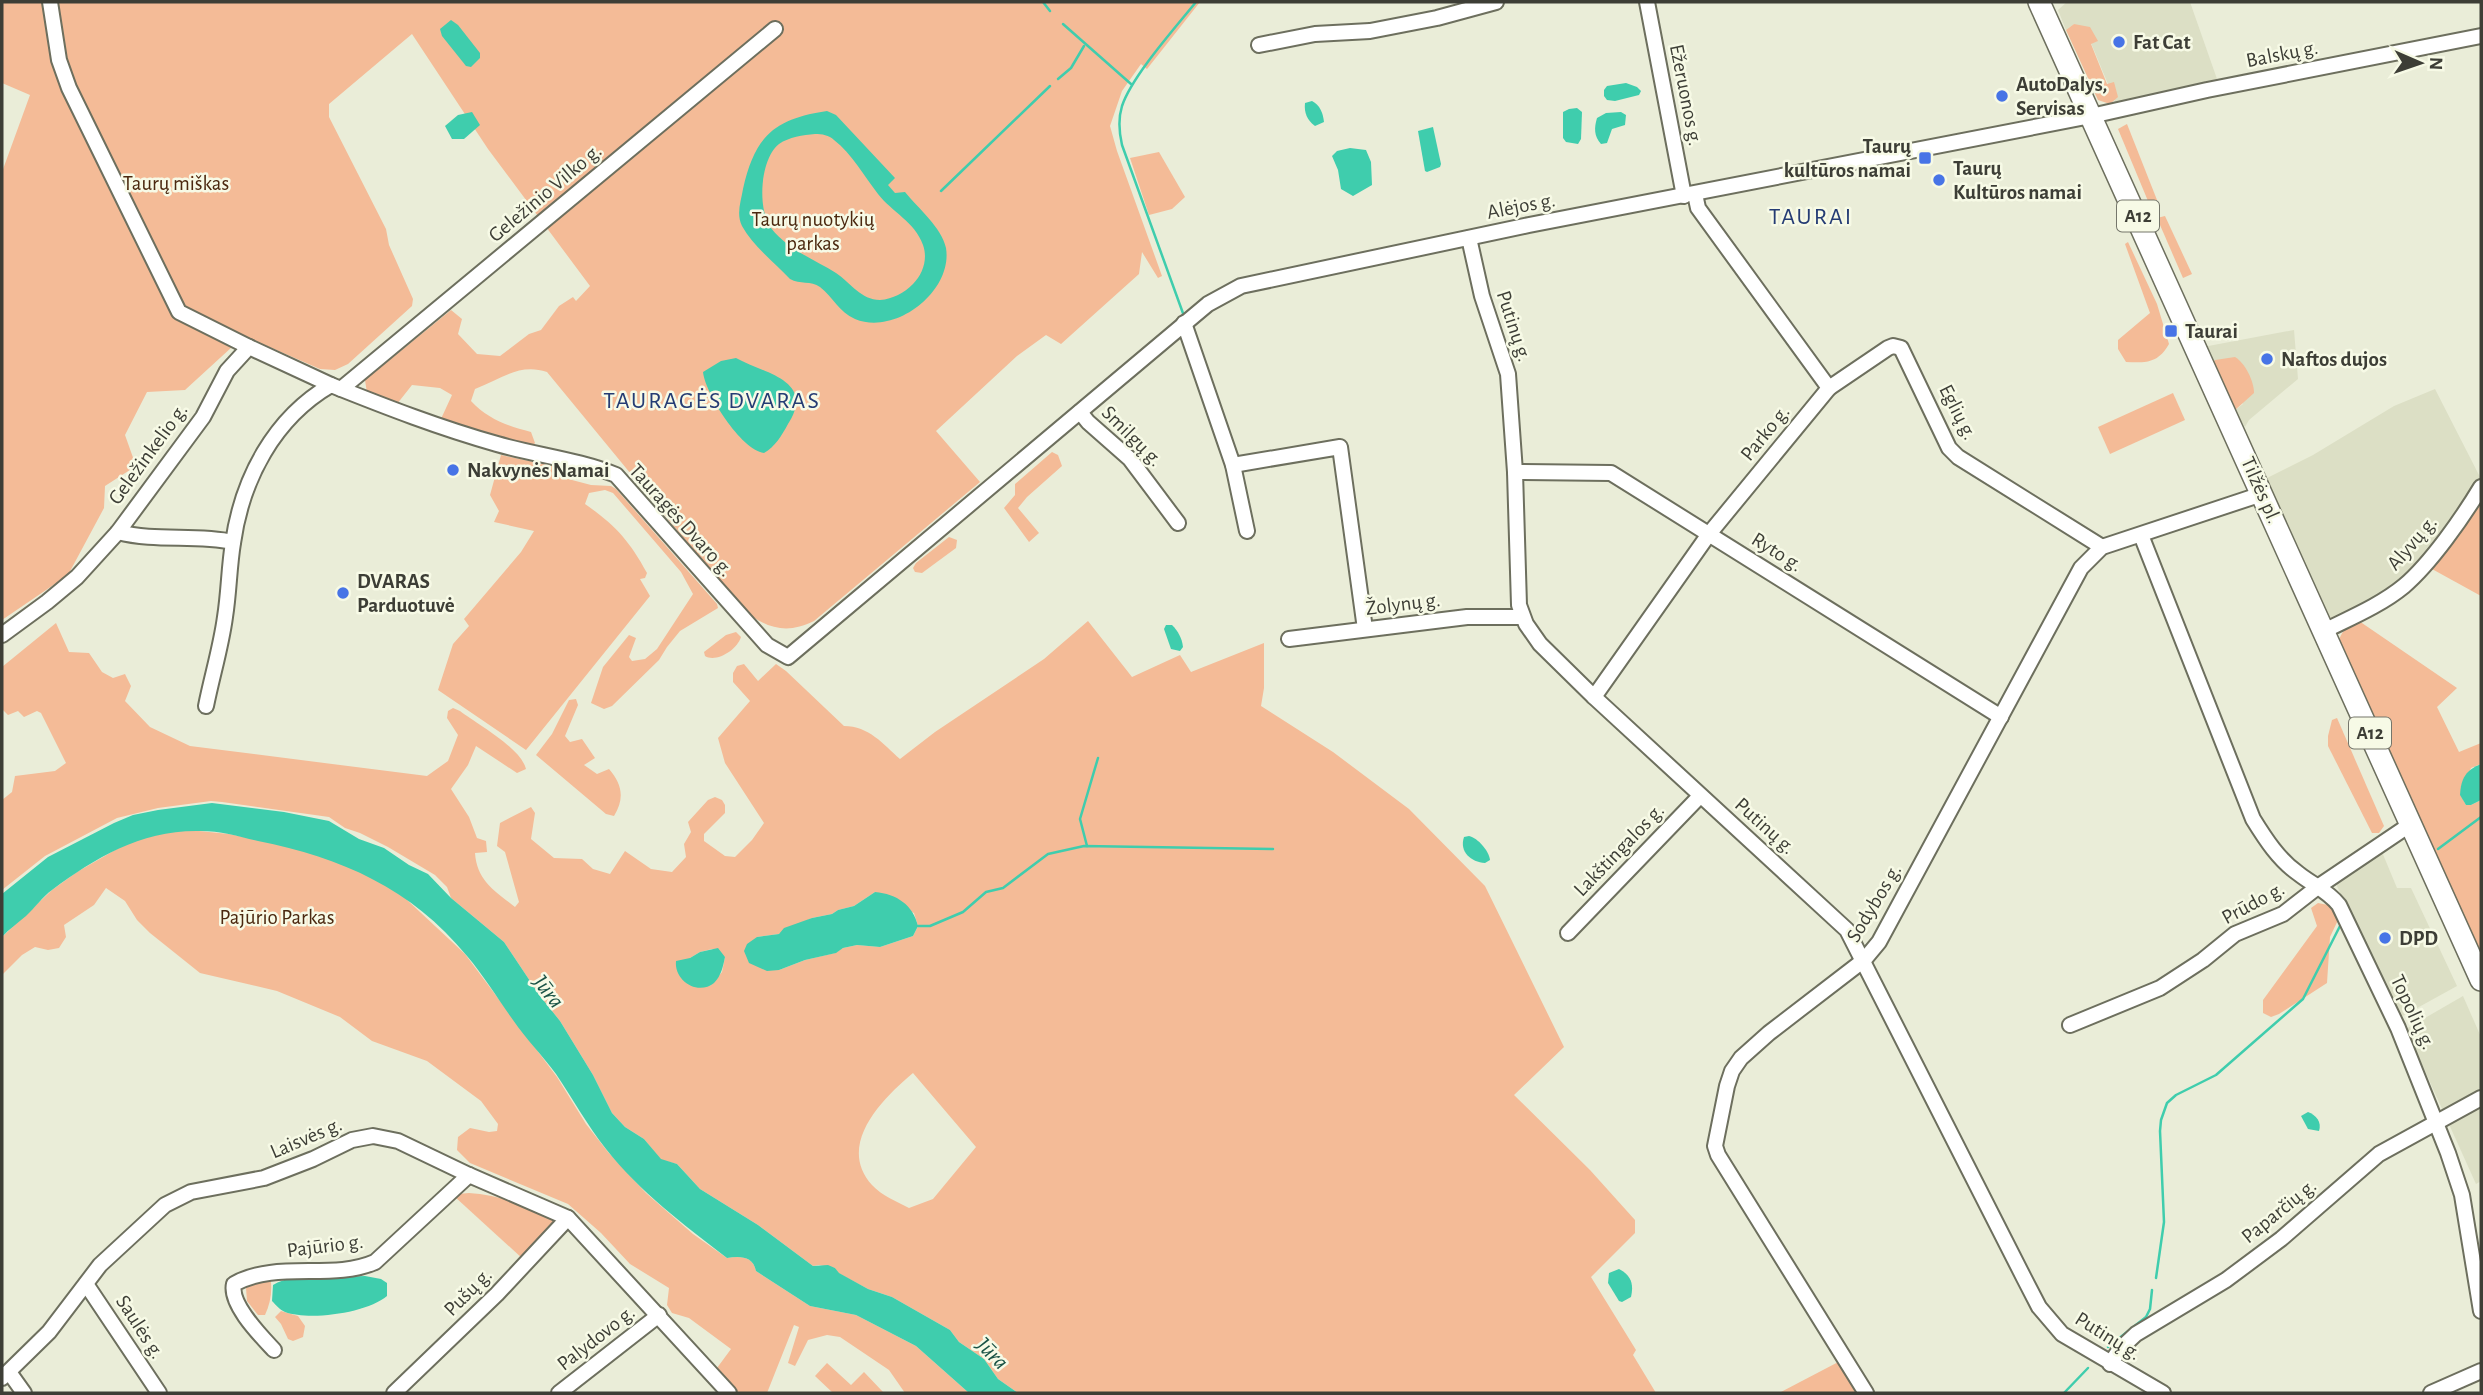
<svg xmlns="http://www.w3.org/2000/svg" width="2483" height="1395" font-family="'Alegreya Sans',sans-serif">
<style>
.built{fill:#dcdfc5}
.green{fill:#f4bb97;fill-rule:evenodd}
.water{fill:#3fcdad;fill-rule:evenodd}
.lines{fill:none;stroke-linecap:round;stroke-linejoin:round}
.stream{stroke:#3fcdad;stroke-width:2.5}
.minor-casing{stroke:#6d6f5e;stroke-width:18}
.highway-casing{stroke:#6d6f5e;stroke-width:24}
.minor{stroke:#fff;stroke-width:14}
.highway{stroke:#fff;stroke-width:21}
.poi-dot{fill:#4774e6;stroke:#f7fae6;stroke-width:2.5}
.labels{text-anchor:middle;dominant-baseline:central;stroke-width:5;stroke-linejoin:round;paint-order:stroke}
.shield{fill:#f7fae6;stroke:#75766b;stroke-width:2}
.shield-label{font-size:19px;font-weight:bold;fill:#3d3e36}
.poi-label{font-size:21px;font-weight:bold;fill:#3d3e36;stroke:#f7fae6;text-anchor:start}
.street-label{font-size:21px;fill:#3d3e36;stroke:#f7fae6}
.park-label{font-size:21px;fill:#4b280f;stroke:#f7fae6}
.water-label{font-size:23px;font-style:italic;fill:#1a5346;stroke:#f7fae6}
.quarter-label{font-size:24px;letter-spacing:2px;fill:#253c74;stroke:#f7fae6}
</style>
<rect width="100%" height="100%" fill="#eaedd8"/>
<g class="built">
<path d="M2067 2H2190L2217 79 2110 104 2115 101 2091 43 2097 41 2074 24 2066 30 2058 10Z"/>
<path d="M2294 330 2298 379 2249 420 2245 427 2234 411 2243 404 2212 365 2203 347Z"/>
<path d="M2435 389 2481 479V502L2432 569 2409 592 2359 621 2331 618 2325 612 2265 479 2313 455 2394 406Z"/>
<path d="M2382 852 2397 888H2411L2457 986 2399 1018 2336 884Z"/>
<path d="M2463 996 2481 1037V1181L2476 1184 2406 1029Z"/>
</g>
<g class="green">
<path d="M2 2H1200L1147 69 1141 64 1122 91 1110 126 1117 151 1162 276 1158 278 1142 252 1139 274 1061 344 1046 335 1017 356 936 431 980 482 814 621C786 635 766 628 742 609L547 372C519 363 501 379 475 389L471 401C488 419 507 426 531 432L535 443 531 448 440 421 452 395 440 388 412 385 397 404 367 393 365 380 451 310 462 319 458 334 477 354 500 356 529 334 541 330 559 306 573 297 576 301 590 286 488 149 412 34 329 104V117L386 229 389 245 413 299 412 306 348 364 335 370 320 369 244 336 185 390 147 392 125 435 136 466 105 486 104 508 68 575 2 620V172L30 95 2 83Z"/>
<path d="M2074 24 2090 27 2098 41 2091 44 2107 84 2114 82 2118 97 2110 104 2098 100 2066 30Z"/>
<path d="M2127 124 2157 200 2148 201 2118 129Z"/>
<path d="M1159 152 1185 197 1172 209 1149 215 1130 158Z"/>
<path d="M2165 216 2192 274 2183 278 2157 218Z"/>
<path d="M2128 242 2157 304 2169 344C2158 363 2147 363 2126 362L2118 349V340L2150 313 2125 244Z"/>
<path d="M2235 357C2245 363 2254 381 2254 393L2234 411 2212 365 2215 360Z"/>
<path d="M2173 393 2185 420 2110 454 2098 427Z"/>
<path d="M1052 452 1058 455 1062 466 1027 497 1018 508 1039 533 1029 542 1004 508 1015 495V484Z"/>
<path d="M501 455 553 466V475L591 485 611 486 616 489 717 604 718 608 680 631 667 647 659 660 612 706 604 709 591 703 603 667 629 635 636 638 629 657 632 661 645 659 657 649 693 594 681 572 613 493 605 490 589 493 585 504C615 525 629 540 647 573L645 578 640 579 650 596 526 750 438 690 453 644 469 626 464 619 521 552 534 531 494 522 499 511 490 495Z"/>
<path d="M2481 502V596L2432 569Z"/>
<path d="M949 537 957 540 956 548 922 573 915 572 913 568 916 563Z"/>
<path d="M1088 621 1132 677 1180 655 1191 672 1264 643V688L1261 706 1333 752 1409 809 1485 886 1564 1047 1514 1095 1590 1170 1635 1220V1233L1591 1277 1636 1350 1633 1355 1656 1393H1018L998 1379 984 1359 959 1342 950 1330 892 1297 868 1289 838 1273 835 1268 819 1265 813 1266 758 1225 700 1189 677 1164 661 1160 644 1139 625 1127 612 1113 593 1075 560 1021 540 996 504 942 451 898 447 887 435 875 388 847 360 833 345 828 329 817 222 802 211 801 158 808 117 818 45 856 2 890V800L12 792 15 776 55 771 66 763 41 713 37 711 24 717 18 711 8 715 2 709V667L56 623 69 652 89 653 102 672 113 678 125 674 131 686 125 701 150 727 190 746 427 776 448 761 458 735 447 718 448 711 453 708 460 711C477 724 521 748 526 769L517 773 476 746 468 765 451 789 469 817 477 838 486 841 487 852 475 853C477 881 495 891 515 907L519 902 505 852 497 846 500 823 531 807 535 813 531 839 554 858 582 859 593 869 610 874 625 851 651 869 672 872 686 857 684 844 691 832 688 822 708 800 715 797 722 800 725 805V813L704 834V841L725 856 735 857 752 840 764 823 725 763 718 738 750 701 733 682V673L737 666 744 664 758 681 776 664 786 671 844 726C869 726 883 744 900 759L935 732 1044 659ZM875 892 914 913 918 926 913 936 880 947 857 945 843 948 835 953 805 960 779 970 757 937 779 934 812 918 832 914 838 910 854 906ZM712 949 725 957 722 972 710 986 690 958 700 952ZM913 1073 976 1147 933 1199 909 1208C896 1201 882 1196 872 1185 836 1145 882 1099 913 1073Z"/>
<path d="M2359 621 2457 688 2437 707 2459 752 2481 743V764L2471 768 2460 794 2466 805H2471L2481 800V964L2338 645C2340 631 2347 627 2359 621Z"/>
<path d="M736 632 741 637C737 650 716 663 705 656L704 652 726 635Z"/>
<path d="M576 699 578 705 565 736 570 742 582 739 595 758 584 765 597 774 609 769C622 784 625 798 614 816L606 814 536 755 552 734 569 700Z"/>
<path d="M2337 718 2384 826 2379 833H2372L2328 746V736L2332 720Z"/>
<path d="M176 831H199L229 834 293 847 348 866 369 875 405 898 465 954 557 1077 586 1124 608 1152 646 1193 693 1234 727 1258C740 1256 753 1256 756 1271L810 1306 856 1315 916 1346 969 1393H905L889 1370 840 1337 827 1335 808 1340 795 1366 788 1363 799 1327 794 1325 767 1393H739L717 1368 731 1349 689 1318 672 1313 667 1305 669 1288 630 1264 601 1233 568 1204 470 1163 457 1150 458 1137 470 1128 489 1132 497 1131 498 1124 481 1101 427 1061 372 1041 340 1017 277 991 200 973 150 933 137 920 125 901 106 888 94 905 64 925 66 937 59 948 48 950 35 947 22 955 2 975V937L52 890 77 872 129 842 152 835Z"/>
<path d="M2318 903 2328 905 2339 918 2330 937 2327 983 2279 1014 2271 1017 2263 1013V1000L2317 926 2311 908Z"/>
<path d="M469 1193C501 1195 526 1206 555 1219L557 1222 523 1259 455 1197 458 1194Z"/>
<path d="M267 1281 271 1282C272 1294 270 1304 265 1315H258L247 1301 246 1288 249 1285Z"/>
<path d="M281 1311 298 1316 305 1326 303 1337 293 1341 288 1339 281 1324 275 1317Z"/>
<path d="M1844 1359 1865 1393H1779Z"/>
<path d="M827 1363 851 1385 864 1372 883 1392 833 1393 815 1376Z"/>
</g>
<g class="water">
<path d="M451 20 458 25 480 53V58L471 67 466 66 442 36 440 29Z"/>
<path d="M1626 83 1637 87 1641 91 1639 95 1615 101 1607 100 1604 96V90L1607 86Z"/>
<path d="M1312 101C1320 105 1323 113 1324 122L1315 126C1307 120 1304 113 1305 103Z"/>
<path d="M1577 108 1582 112 1581 139 1578 144 1566 142 1563 138V112L1569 109Z"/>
<path d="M827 111 836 115 895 178 888 185 895 193 905 192C918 208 942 228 946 248 953 291 896 336 855 319 839 312 833 297 820 287 811 280 800 285 790 279 775 263 753 246 742 226 736 214 741 201 743 189 755 136 774 119 827 111ZM815 134C822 134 829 135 834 140 852 154 864 176 878 194 892 212 915 222 923 245 928 259 923 274 913 284 904 293 893 299 880 300 861 300 851 283 836 273 814 259 788 250 771 228 757 209 760 159 779 144 789 137 803 135 815 134Z"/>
<path d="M472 112 480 125 464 139H452L445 126 458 115Z"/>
<path d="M1621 112 1626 115 1625 125 1612 129 1607 143 1601 144C1594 136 1594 128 1597 118L1606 113Z"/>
<path d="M1433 127 1441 164 1440 167 1427 172 1425 171 1418 131Z"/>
<path d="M1350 148 1366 150 1371 162 1372 185 1353 196 1341 189 1338 170 1332 156 1337 151Z"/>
<path d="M736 358C765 374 816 380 788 424 782 435 775 447 764 453 741 450 705 393 703 372L721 361Z"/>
<path d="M1166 625H1172C1178 631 1182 638 1183 647L1180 651 1171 649 1164 629Z"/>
<path d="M2481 764V800L2471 805H2466L2460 795C2461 778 2466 770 2481 764Z"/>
<path d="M212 803 284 812 329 821 359 839 384 848 409 865 428 874 451 898 504 942 540 996 560 1021 593 1075 612 1113 625 1127 644 1139 661 1159 677 1164 700 1189 758 1225 813 1266 828 1265 835 1268 839 1273 868 1289 892 1297 950 1330 959 1342 984 1359 998 1379 1018 1393H969L916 1346 856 1315 810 1306 756 1271C753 1256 740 1256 727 1258 684 1225 640 1192 606 1149 587 1125 573 1099 556 1074 542 1055 526 1039 513 1020 498 999 484 976 467 956 411 888 342 858 258 841 238 836 217 830 196 831 140 831 95 858 52 890 42 897 35 908 26 916 18 923 9 929 2 937V894L48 857 114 823 133 815 158 810Z"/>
<path d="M1469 836C1478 838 1489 851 1490 860L1485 863C1471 862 1459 852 1464 837Z"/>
<path d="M875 892C897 894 913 905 918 926L913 936 880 947 857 945 843 948 836 953 805 960 779 970 767 971 749 963 744 951 747 944 757 937 779 934 784 928 812 918 832 914 838 910 854 906Z"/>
<path d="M718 948 725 957C723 967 721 976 714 983 698 996 674 981 676 961L690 958 700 952Z"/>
<path d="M2308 1112C2316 1115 2322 1122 2319 1131L2308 1129 2301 1116Z"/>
<path d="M1619 1269C1631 1275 1634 1284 1631 1297L1622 1302 1619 1301 1608 1283 1609 1273Z"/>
<path d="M365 1276 381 1279 387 1283V1296C367 1313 310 1321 285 1312 280 1310 276 1305 272 1301L273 1285C294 1271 339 1278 365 1276Z"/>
</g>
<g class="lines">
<g class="stream">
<path d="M1043 2 1050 11"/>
<path d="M1063 24 1131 84"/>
<path d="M1058 79 1071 68 1084 46"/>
<path d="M941 191 1050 86"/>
<path d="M1184 316 1122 145C1119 132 1118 119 1122 106 1132 76 1175 28 1196 2"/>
<path d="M1087 846 1080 819 1098 758"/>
<path d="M2438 849 2481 817"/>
<path d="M918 926H930L963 912 986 892 1003 888 1048 854 1084 846 1273 849"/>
<path d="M2156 1278 2164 1222 2160 1131 2161 1120 2167 1103 2176 1095 2216 1075 2303 999 2341 924"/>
<path d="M2108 1347 2146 1317 2150 1309 2152 1290"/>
<path d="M2064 1393 2088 1368"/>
</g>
<defs>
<g id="minor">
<path d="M50 2 59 60 69 88 179 312 249 347"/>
<path d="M1647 2 1684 196"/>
<path d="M1259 45 1315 34 1370 31 1437 18 1496 2"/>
<path d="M1469 238 1482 296 1508 374 1515 472 1519 605 1526 624 1540 644 1594 697 1847 930 2024 1278 2039 1307 2062 1334 2163 1393"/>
<path d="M1184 323 1233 465 1247 531"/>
<path d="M1829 388 1888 348 1893 346 1901 348 1949 448 1958 457 2102 547"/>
<path d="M341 389 775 29"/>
<path d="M1080 412 1088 422 1130 459 1178 523"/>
<path d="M1233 465 1340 447 1365 629"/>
<path d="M1515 472 1611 473 2001 717"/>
<path d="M118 532C156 542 195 534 233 542"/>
<path d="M2141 535 2253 819C2266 840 2279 860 2299 874 2313 885 2328 891 2339 905L2398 1028 2448 1153 2462 1195 2481 1311"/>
<path d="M2324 631C2350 618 2381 605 2404 586 2431 563 2463 517 2481 487"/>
<path d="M2 635 47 602 77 577 118 532 203 417 227 371 249 347 331 385"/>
<path d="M1289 639 1467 617H1522"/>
<path d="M1594 697 1709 534 1829 388 1698 208 1695 194"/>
<path d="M206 706C212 676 221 647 225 617 229 592 229 567 233 543 242 479 274 418 331 385 386 407 440 428 497 444 535 455 579 460 616 475L767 645 788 657 1208 304 1241 286 1529 225 2091 116 2207 90 2481 36"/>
<path d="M1568 933 1700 796"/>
<path d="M2070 1025 2160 988 2203 960 2235 934 2283 914 2319 886 2411 824"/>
<path d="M86 1284 159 1393"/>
<path d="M274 1350C261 1336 229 1304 234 1284 277 1260 332 1281 375 1262L469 1175"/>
<path d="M2110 1364 2120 1349 2136 1334 2226 1280 2281 1239 2379 1154 2481 1098"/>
<path d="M9 1372 24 1393"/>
<path d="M2 1378 49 1332 100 1265 165 1205 191 1192 264 1178 313 1159 352 1140 373 1136 398 1141 469 1175 568 1218 729 1393"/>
<path d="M394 1393 497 1294 568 1218"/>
<path d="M559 1393 659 1315"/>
<path d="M1866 1393 1718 1155 1715 1146 1727 1086 1732 1071 1741 1058 1769 1033 1864 960 1879 942 2081 568 2102 547 2262 494"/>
<path d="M2431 1393 2481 1371"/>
</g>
<path id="highway" d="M2039 2 2481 980"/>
</defs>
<use href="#minor" class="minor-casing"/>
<use href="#highway" class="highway-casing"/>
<use href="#minor" class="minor"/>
<use href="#highway" class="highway"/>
</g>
<g class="poi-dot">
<circle cx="2119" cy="42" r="7"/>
<circle cx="2002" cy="96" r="7"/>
<rect x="1918" y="151" width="14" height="14" rx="3.5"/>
<circle cx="1939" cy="180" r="7"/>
<rect x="2164" y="324" width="14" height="14" rx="3.5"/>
<circle cx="2267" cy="359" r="7"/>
<circle cx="453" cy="470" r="7"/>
<circle cx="343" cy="593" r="7"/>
<circle cx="2385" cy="938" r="7"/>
</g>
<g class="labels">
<g class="shield">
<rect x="2117" y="200.5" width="42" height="31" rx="5"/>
<rect x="2349" y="717.5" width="42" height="31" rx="5"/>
</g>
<g class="shield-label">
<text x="2138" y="216">A12</text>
<text x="2370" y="733">A12</text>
</g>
<g class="poi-label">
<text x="2133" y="42">Fat Cat</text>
<text x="2016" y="84">AutoDalys,<tspan x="2016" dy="24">Servisas</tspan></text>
<text x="1911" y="146" text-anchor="end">Taurų<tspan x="1911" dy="24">kultūros namai</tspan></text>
<text x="1953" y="168">Taurų<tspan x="1953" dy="24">Kultūros namai</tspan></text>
<text x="2185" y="331">Taurai</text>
<text x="2281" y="359">Naftos dujos</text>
<text x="467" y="470">Nakvynės Namai</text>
<text x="357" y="581">DVARAS<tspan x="357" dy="24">Parduotuvė</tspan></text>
<text x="2399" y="938">DPD</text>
</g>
<g class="street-label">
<text transform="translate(2282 54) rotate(-11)">Balskų g.</text>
<text transform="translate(1686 95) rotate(79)">Ežeruonos g.</text>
<text transform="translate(545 193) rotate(-40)">Geležinio Vilko g.</text>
<text transform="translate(1521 206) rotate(-11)">Alėjos g.</text>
<text transform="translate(1514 326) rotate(72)">Putinų g.</text>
<text transform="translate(1958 412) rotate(63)">Eglių g.</text>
<text transform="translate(1765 433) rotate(-51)">Parko g.</text>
<text transform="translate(1132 436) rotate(45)">Smilgų g.</text>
<text transform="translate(148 454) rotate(-54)">Geležinkelio g.</text>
<text transform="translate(2261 490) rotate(66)">Tilžės pl.</text>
<text transform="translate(681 520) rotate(48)">Tauragės Dvaro g.</text>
<text transform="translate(2412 543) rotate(-49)">Alyvų g.</text>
<text transform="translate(1777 552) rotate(32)">Ryto g.</text>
<text transform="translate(1403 604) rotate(-7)">Žolynų g.</text>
<text transform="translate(1765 826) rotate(42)">Putinų g.</text>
<text transform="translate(1619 850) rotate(-46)">Lakštingalos g.</text>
<text transform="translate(1874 903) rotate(-59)">Sodybos g.</text>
<text transform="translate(2253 903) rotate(-28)">Prūdo g.</text>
<text transform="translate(2413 1012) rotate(65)">Topolių g.</text>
<text transform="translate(306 1138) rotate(-23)">Laisvės g.</text>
<text transform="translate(2279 1211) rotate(-39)">Paparčių g.</text>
<text transform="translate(325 1246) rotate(-7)">Pajūrio g.</text>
<text transform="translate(468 1292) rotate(-45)">Pušų g.</text>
<text transform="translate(140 1327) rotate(57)">Saulės g.</text>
<text transform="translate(2108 1336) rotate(32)">Putinų g.</text>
<text transform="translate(596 1338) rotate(-38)">Palydovo g.</text>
</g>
<g class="park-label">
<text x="176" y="183">Taurų miškas</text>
<text x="813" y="219">Taurų nuotykių<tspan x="813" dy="24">parkas</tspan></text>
<text x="277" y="917">Pajūrio Parkas</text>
</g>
<g class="water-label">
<text transform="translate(548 992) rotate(52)">Jūra</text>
<text transform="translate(992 1354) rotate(45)">Jūra</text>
</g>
<g class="quarter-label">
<text x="1811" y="217">TAURAI</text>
<text x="712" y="401">TAURAGĖS DVARAS</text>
</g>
</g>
<rect width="2483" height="1395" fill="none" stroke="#3d3e36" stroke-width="7"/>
<g transform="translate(2420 63) rotate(92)" stroke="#f7fae6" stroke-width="5" paint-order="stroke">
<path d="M0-5L12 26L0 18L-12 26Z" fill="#3d3e36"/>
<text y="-10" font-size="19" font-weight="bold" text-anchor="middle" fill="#3d3e36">N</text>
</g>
</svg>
